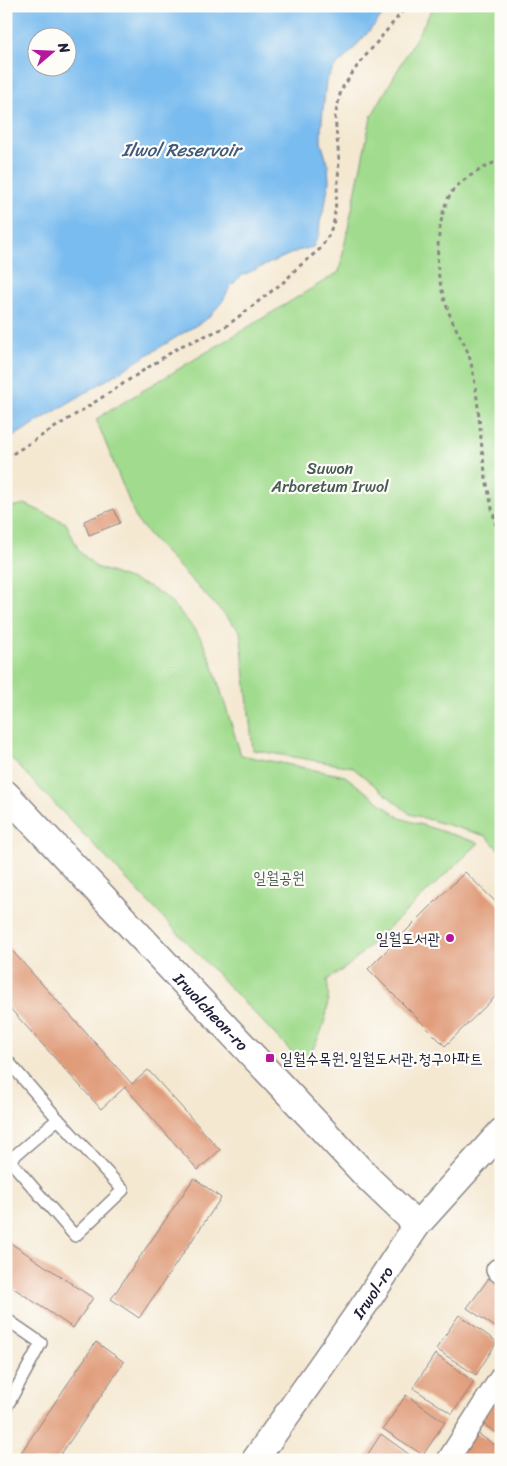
<svg xmlns="http://www.w3.org/2000/svg" width="507" height="1466" font-family="Sriracha,'Poor Story',sans-serif">
<style>
.green{fill:#a1dc8e;stroke:#627f64}
.water{fill:#79bcef;stroke:#4e6f95;fill-rule:evenodd}
.building{fill:#e09b79}
.lines{fill:none;stroke-linecap:round;stroke-linejoin:round}
.service-casing{stroke:#8b8586;stroke-width:14}
.minor-casing{stroke:#8b8586;stroke-width:24}
.tertiary-casing{stroke:#8b8586;stroke-width:29}
.path{stroke:#8b8586;stroke-width:3;stroke-dasharray:4 4;stroke-linecap:butt}
.service{stroke:#fff;stroke-width:11}
.minor{stroke:#fff;stroke-width:21}
.tertiary{stroke:#fff;stroke-width:26}
.poi-dot{fill:#b5179e;stroke:#fdfcf7;stroke-width:2}
.labels{text-anchor:middle;dominant-baseline:central;stroke-width:4.5;stroke-linejoin:round;paint-order:stroke}
.park-label{font-size:16px;fill:#485a54;stroke:#fdfcf7}
.poi-label{font-size:16px;fill:#22223b;stroke:#fdfcf7;text-anchor:end}
.street-label{font-size:16px;fill:#22223b;stroke:#fdfcf7}
.water-label{font-size:18px;font-style:italic;fill:#40587a;stroke:#fdfcf7}
</style>
<rect width="100%" height="100%" fill="#fdfcf7"/>
<filter id="ink" filterUnits="userSpaceOnUse"><feTurbulence type="fractalNoise" baseFrequency=".02" numOctaves="2"/><feDisplacementMap in="SourceGraphic" scale="10" xChannelSelector="R" yChannelSelector="G"/><feConvolveMatrix kernelMatrix="1 2 1 2 8 2 1 2 1" color-interpolation-filters="sRGB"/></filter>
<filter id="wash" filterUnits="userSpaceOnUse"><feTurbulence type="fractalNoise" baseFrequency=".0096" numOctaves="4" result="noise"/><feDisplacementMap in="SourceGraphic" scale="20" xChannelSelector="R" yChannelSelector="G"/><feGaussianBlur stdDeviation="1.12" result="paint"/><feColorMatrix in="noise" values="0 0 0 0 0 0 0 0 0 0 0 0 0 0 0 0 0 1.4 0 .05"/><feComposite in="paint" operator="in"/></filter>
<g filter="url(#wash)">
<rect width="100%" height="100%" fill="#f4e8d1"/>
<g class="green">
<path d="M434 6H501V852L486 836 410 814 352 767 253 750 240 631 162 549 137 521 96 419 339 272 371 117Z"/>
<path d="M25 504 66 523 79 551 96 567 148 586 166 597 186 619 201 638 212 663 241 755 345 776 400 818 479 843 348 966 327 980C328 987 329 994 328 1000 327 1023 316 1047 303 1064L6 753V508Z"/>
</g>
<path class="water" d="M6 6H391L349 54 333 69 326 81 321 130V142L328 165 329 181 325 205 320 222 319 234 313 247 297 251 241 276 230 287 222 302 208 318 6 441ZM38 38H68V68H38Z"/>
<g id="blocks">
<g class="building">
<path d="M114 509 120 523 89 535 84 521Z"/>
<path d="M465 872 501 907V991L445 1046 368 969Z"/>
<path d="M6 944 132 1084 148 1070 220 1150 198 1170 125 1087 101 1109 6 1004Z"/>
<path d="M194 1178 221 1198 139 1318 111 1299Z"/>
<path d="M6 1240 93 1298 73 1328 6 1283Z"/>
<path d="M492 1274 501 1281V1331L467 1308Z"/>
<path d="M459 1315 497 1342 476 1375 436 1349Z"/>
<path d="M96 1342 124 1362 57 1460H16Z"/>
<path d="M435 1354 474 1382 452 1414 413 1388Z"/>
<path d="M501 1390V1436L480 1422Z"/>
<path d="M406 1395 445 1422 423 1455 383 1429Z"/>
<path d="M474 1431 501 1449V1460H455Z"/>
<path d="M381 1434 417 1460H364Z"/>
</g>
</g>
</g>
<g filter="url(#ink)">
<use href="#blocks" fill-opacity="0" stroke="#8b8586" stroke-width="1"/>
<g class="lines">
<defs>
<g id="service">
<path d="M6 1059 58 1119 123 1190 75 1236 6 1156"/>
<path d="M6 1163 58 1119"/>
<path d="M6 1319 41 1343 6 1408"/>
</g>
<g id="minor">
<path d="M497 1270 501 1273"/>
<path d="M448 1460 501 1377"/>
</g>
<g id="tertiary">
<path id="s1" d="M6 794 370 1180 417 1225"/>
<path id="s2" d="M255 1460 367 1301 417 1225 501 1132"/>
</g>
</defs>
<use href="#service" class="service-casing"/>
<use href="#minor" class="minor-casing"/>
<use href="#tertiary" class="tertiary-casing"/>
<g class="path">
<path d="M501 159C486 167 468 175 456 187 440 201 436 250 438 270 440 286 445 303 451 318 457 332 466 344 470 359 478 391 479 424 483 457 486 483 492 509 498 534L501 540"/>
<path d="M6 458 78 413 181 346 224 328 286 280 296 269 320 249 329 235 334 221 338 182 339 159 335 117 341 90 358 65 407 6"/>
</g>
<use href="#service" class="service"/>
<use href="#minor" class="minor"/>
<use href="#tertiary" class="tertiary"/>
</g>
</g>
<g class="poi-dot">
<circle cx="450" cy="938" r="5"/>
<rect x="265" y="1053" width="10" height="10" rx="2.5"/>
</g>
<g class="labels">
<g class="park-label">
<text x="330" y="468">Suwon<tspan x="330" dy="18">Arboretum Irwol</tspan></text>
<text x="279" y="877">일월공원</text>
</g>
<g class="poi-label">
<text x="440" y="938">일월도서관</text>
<text x="280" y="1058" text-anchor="start">일월수목원.일월도서관.청구아파트</text>
</g>
<g class="street-label">
<text stroke="none"><textPath href="#s1" startOffset="299">Irwolcheon-ro</textPath></text>
<text stroke="none"><textPath href="#s2" startOffset="205">Irwol-ro</textPath></text>
</g>
<g class="water-label">
<text x="181" y="150">Ilwol Reservoir</text>
</g>
</g>
<rect width="507" height="1466" fill="none" stroke="#fdfcf7" stroke-width="25"/>
<g transform="translate(52 52) rotate(71)"><circle r="24" fill="#fdfcf7" stroke="#a5a5ac"/>
<path d="M0-4L9 19L0 12L-9 19Z" fill="#b5179e"/>
<text y="-8" font-size="14" font-weight="bold" text-anchor="middle" fill="#22223b">N</text>
</g>
</svg>
